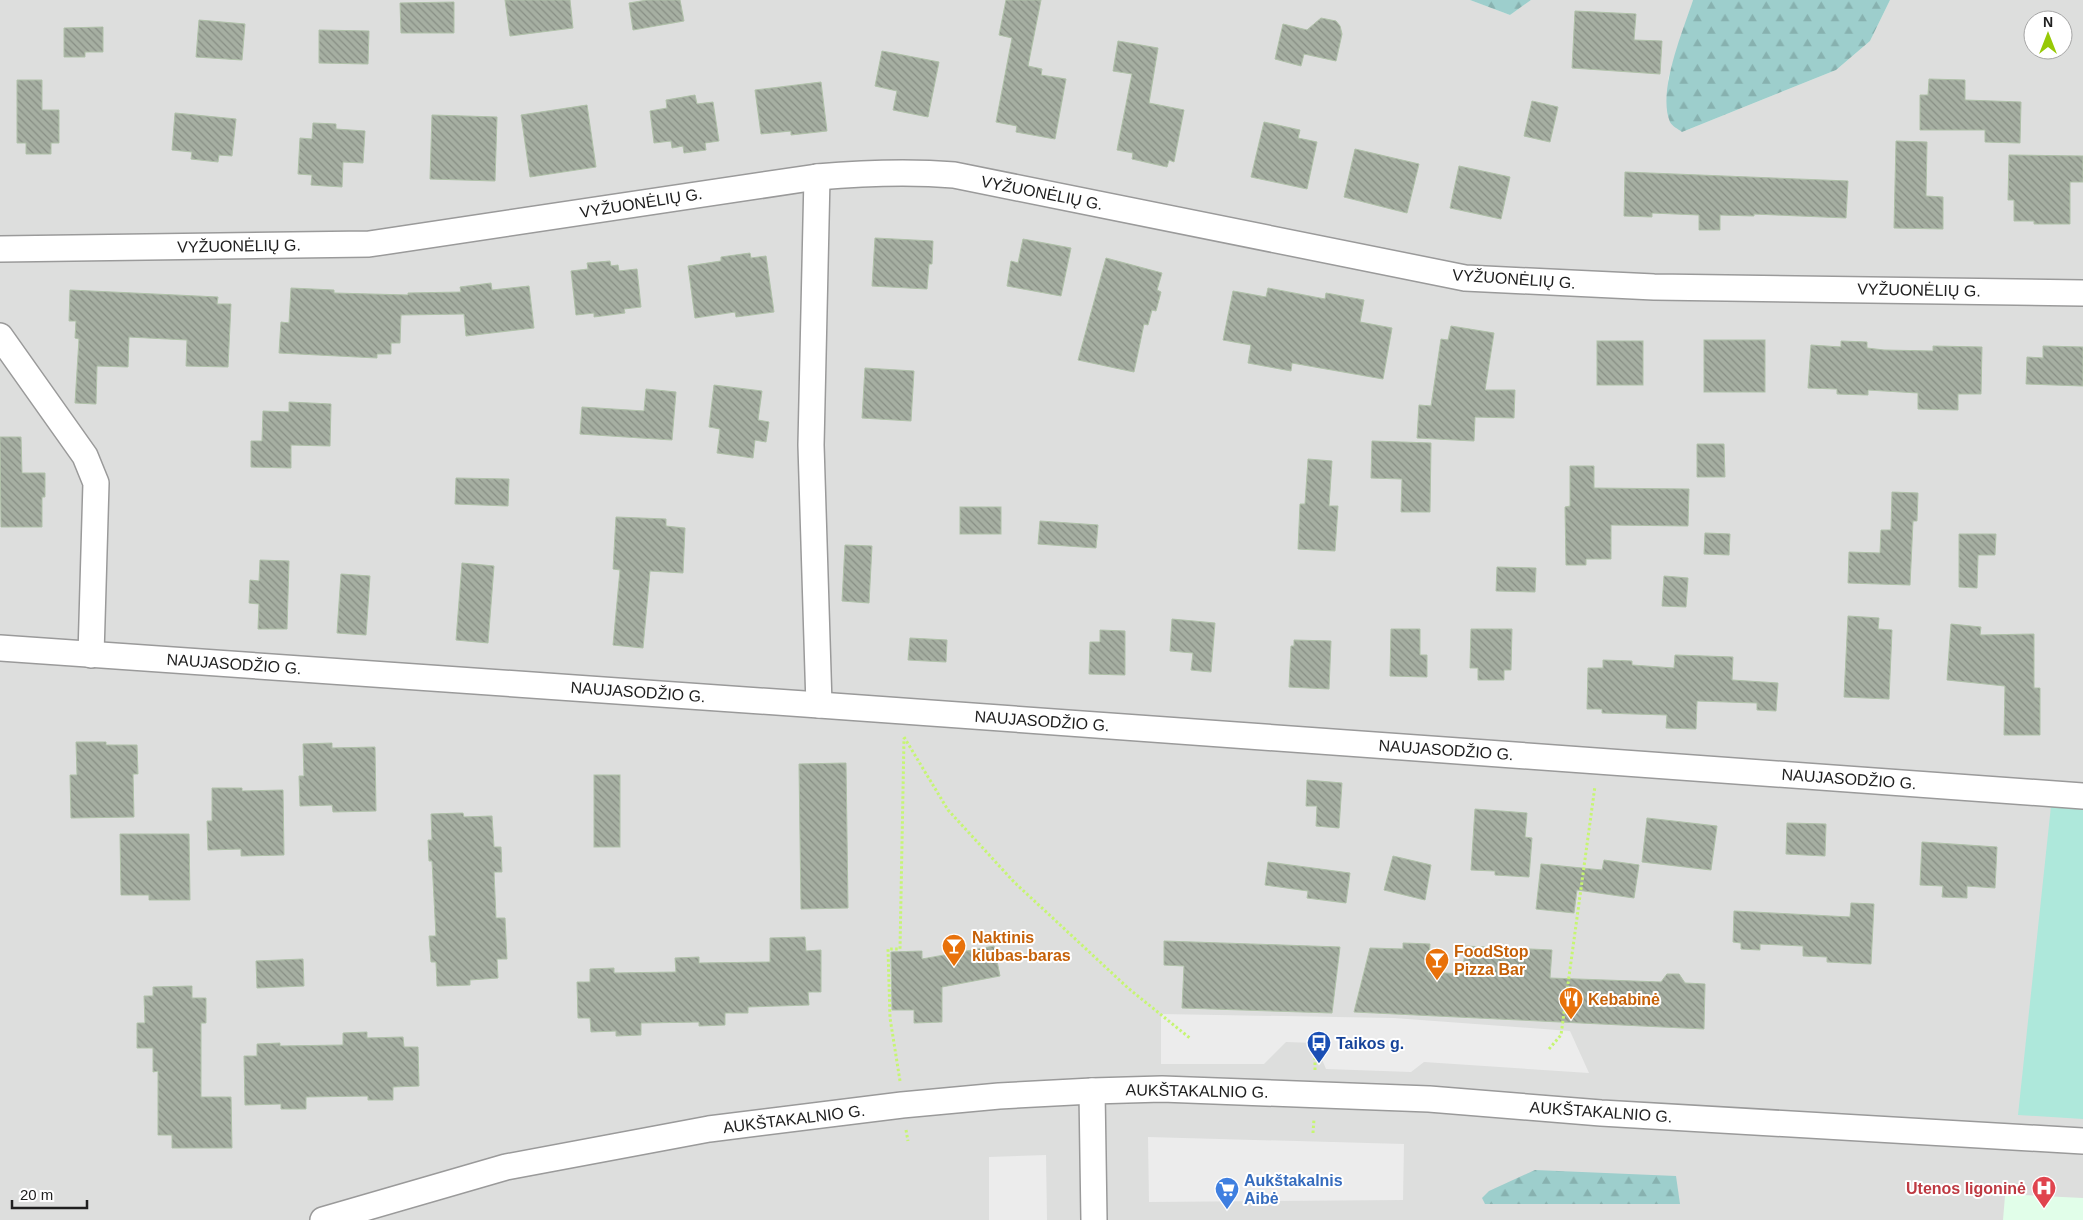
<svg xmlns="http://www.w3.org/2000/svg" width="2083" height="1220" font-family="Arial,sans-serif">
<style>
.residential{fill:#dddedd;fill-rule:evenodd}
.education{fill:#e1fee9}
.grass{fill:#aee8db}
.forest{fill:url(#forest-firs)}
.parking{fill:#ececec}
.building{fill:url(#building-back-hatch);stroke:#b0c1a9}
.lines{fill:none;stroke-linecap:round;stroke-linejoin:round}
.minor-casing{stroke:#9a9a9a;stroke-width:28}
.path{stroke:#c6f572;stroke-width:3;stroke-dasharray:2.5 2.5;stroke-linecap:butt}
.minor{stroke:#fff;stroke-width:25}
.labels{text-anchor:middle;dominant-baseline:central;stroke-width:4;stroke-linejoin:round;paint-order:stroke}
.street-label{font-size:16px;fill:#202020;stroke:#fff}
.food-label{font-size:16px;font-weight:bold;fill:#c56008;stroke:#fff;text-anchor:start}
.transit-label{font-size:16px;font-weight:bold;fill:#164399;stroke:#fff;text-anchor:start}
.shop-label{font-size:16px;font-weight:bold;fill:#366cbe;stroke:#fff;text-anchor:start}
.health-label{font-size:16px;font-weight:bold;fill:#be3a42;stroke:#fff;text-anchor:end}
</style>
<defs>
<pattern id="forest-firs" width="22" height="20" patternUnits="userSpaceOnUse" patternTransform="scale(1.25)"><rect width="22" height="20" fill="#9dcecc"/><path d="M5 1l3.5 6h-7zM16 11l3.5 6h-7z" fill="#87b1af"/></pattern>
<pattern id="building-back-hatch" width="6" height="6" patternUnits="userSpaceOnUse" patternTransform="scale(1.25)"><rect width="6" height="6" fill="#a6afa2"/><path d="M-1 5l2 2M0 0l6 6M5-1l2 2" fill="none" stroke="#878e84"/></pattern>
</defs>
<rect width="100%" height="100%" fill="#e7f0e6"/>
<path class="residential" d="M0 0H1470L1510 15 1531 0H1693L1668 79 1682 132 1836 70 1870 41 1890 0H2083V1220H0ZM2033 20H2063V50H2033Z"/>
<path class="education" d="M2024 1195 2083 1198V1220H2003L2005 1196Z"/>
<path class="grass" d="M2051 806 2083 809V1119L2018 1115Z"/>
<g class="forest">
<path d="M1470 0H1531L1510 15Z"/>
<path d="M1693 0H1890L1870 41 1836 70 1682 132C1678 129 1672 126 1670 122 1657 92 1683 31 1693 0Z"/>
<path d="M1535 1170 1676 1176 1680 1204H1485L1482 1198 1489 1191Z"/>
</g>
<g class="parking">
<path d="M1161 1014 1394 1018 1570 1031 1589 1073 1424 1062 1411 1072 1326 1069 1315 1043 1286 1042 1264 1064H1161Z"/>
<path d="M1148 1137 1404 1144 1403 1200 1149 1202Z"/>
<path d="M1046 1155 1047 1220H989V1157Z"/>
</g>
<g class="building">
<path d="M505 0H570L573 28 510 36Z"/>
<path d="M647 0H680L684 21 633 30 629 3Z"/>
<path d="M1006 0H1041L1028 66 1042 69 1041 75 1066 79 1055 139 1016 132 1017 126 996 122 1012 38 999 35Z"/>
<path d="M454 2V33H401L400 3Z"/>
<path d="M1575 11 1636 14 1634 40 1662 41 1660 74 1572 68Z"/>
<path d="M1321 18 1336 21 1340 26 1342 34 1336 61 1304 54 1301 66 1275 59 1283 24 1307 30Z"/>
<path d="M199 20 245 24 242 60 196 57Z"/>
<path d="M103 27V52H85V57H64V28Z"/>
<path d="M319 30 369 31 368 64 319 63Z"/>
<path d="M1118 41 1158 48 1149 103 1184 110 1174 162 1169 160 1167 167 1132 159 1133 153 1117 150 1132 74 1113 71Z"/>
<path d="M882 51 939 62 928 117 893 110 897 91 875 86Z"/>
<path d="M1929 79 1965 80V100L2021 102 2020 143 1985 142V130H1920V95H1928Z"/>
<path d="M17 80H42V110H59V143H51V154H26V143H17Z"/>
<path d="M821 82 827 131 791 135V131L761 134 755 90Z"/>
<path d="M695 95 697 104 713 102 719 141 705 143 706 150 684 153 683 146 672 148 671 141 654 143 650 111 667 108 666 100Z"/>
<path d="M1532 101 1558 107 1550 142 1524 136Z"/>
<path d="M587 105 596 167 530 177 521 115Z"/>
<path d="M175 113 236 119 232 156 219 155 218 162 191 159 192 152 172 150Z"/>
<path d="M432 115 497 117 495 181 430 179Z"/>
<path d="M1264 122 1300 130 1298 138 1317 142 1307 189 1251 177Z"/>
<path d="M313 123 336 124V129L365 131 363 163 343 162 342 187 311 185 312 175 298 174 300 138 312 139Z"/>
<path d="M1896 141 1927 142 1926 196 1943 197V229L1894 228Z"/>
<path d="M1355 149 1419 164 1407 213 1344 197Z"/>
<path d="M2009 155 2083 156V182H2070V224H2034V221H2014V200H2008Z"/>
<path d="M1459 166 1510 177 1501 219 1450 208Z"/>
<path d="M1625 172 1848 181 1846 218 1754 214V216L1720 215V230H1699V215L1652 213V217L1624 216Z"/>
<path d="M875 238 933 241 932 264H929L927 289 872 286Z"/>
<path d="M1023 239 1071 248 1061 296 1007 286 1011 261 1018 263Z"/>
<path d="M750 253 751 258 766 256 774 312 736 317 735 312 695 318 688 266 721 261V257Z"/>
<path d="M1106 258 1162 273 1157 290 1161 292 1156 311 1152 310 1148 325 1144 324 1134 372 1078 360Z"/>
<path d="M610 261 611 266 618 265 619 271 637 269 641 307 624 309 625 313 594 317V313L576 315 571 271 588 269 587 263Z"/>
<path d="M491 283 492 290 529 286 534 328 466 336 464 314 401 315 400 343H391V354H377V358L279 353 281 322 289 323 291 288 334 290V293L408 295V293L461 292 460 287Z"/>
<path d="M1268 288 1325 299 1326 293 1364 300 1360 322 1392 328 1383 379 1292 363 1291 371 1248 363 1251 345 1223 340 1233 291 1266 297Z"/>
<path d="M70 290 218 297 217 304H231L228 367 186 366 187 340 129 337 128 367 97 366 96 404 75 403 79 339 75 338 76 321H69Z"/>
<path d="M1451 326 1494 333 1485 390H1515L1514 418 1475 417 1474 441 1417 438 1419 405 1431 406 1441 339 1448 340Z"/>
<rect x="1704" y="340" width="61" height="52"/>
<rect x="1597" y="341" width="46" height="44"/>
<path d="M1841 341 1867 342V348L1884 350 1933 351V346L1982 347 1981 394H1958V410L1918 409V393L1868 390V395L1837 394V389L1808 388 1811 345 1841 347Z"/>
<path d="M2043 346 2083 347V386L2026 384 2027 357 2043 358Z"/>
<path d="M865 368 914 371 911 421 862 418Z"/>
<path d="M714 385 762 391 758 420 769 422 766 442 755 440 753 458 717 453 720 429 709 427Z"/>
<path d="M646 389 676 392 672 440 580 434 582 407 644 411Z"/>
<path d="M289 402 331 404 330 446 291 445V468L251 467V441H262L263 411 289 412Z"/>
<path d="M0 437H21L22 473H45V497H42V527H1Z"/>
<path d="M1372 441 1431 443 1430 512H1401L1402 479 1371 478Z"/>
<path d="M1697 444H1724L1725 477H1697Z"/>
<path d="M1308 459 1332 461 1329 506H1338L1335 551 1298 549 1300 504H1305Z"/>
<path d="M1570 466H1594V488L1689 489 1688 526 1611 525V559H1586V565H1566L1565 507 1570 506Z"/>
<path d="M456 478 509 479 508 506 455 504Z"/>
<path d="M1892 492 1918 493 1917 521H1913L1910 585 1848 583 1849 552 1880 553 1881 530H1891Z"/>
<rect x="960" y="507" width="41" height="27"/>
<path d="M616 517 666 519V526L685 528 683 573 650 571 643 648 613 645 620 570 613 569Z"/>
<path d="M1040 521 1098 525 1096 548 1038 544Z"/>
<path d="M1705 533 1730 534 1729 555 1704 554Z"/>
<path d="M1959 534H1996L1995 555H1978L1977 588 1959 587Z"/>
<path d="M845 545 872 546 869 603 842 601Z"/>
<path d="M260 560 289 561 287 629H258L259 604 249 603 250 580 259 581Z"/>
<path d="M462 563 494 566 488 643 456 640Z"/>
<path d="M1497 567 1536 568 1535 592 1496 591Z"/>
<path d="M341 574 370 576 366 635 337 633Z"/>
<path d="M1664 576 1688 578 1686 607 1662 606Z"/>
<path d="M1848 616 1879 618 1878 629 1892 630 1889 699 1844 697Z"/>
<path d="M1172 619 1215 623 1211 672 1191 670 1193 653 1170 651Z"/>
<path d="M1951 624 1981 627 1980 635 2034 634V688H2040V735H2004L2005 686 1947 680Z"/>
<path d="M1391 629H1420V655H1427V677L1390 676Z"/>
<path d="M1471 629H1512L1511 670H1504V680H1478V668H1470Z"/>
<path d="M1100 630 1125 631V675L1089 674 1090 642H1100Z"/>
<path d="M910 638 947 640 946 662 908 660Z"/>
<path d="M1294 640 1331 641 1329 689 1289 687 1291 646H1294Z"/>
<path d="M1675 655 1733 657 1732 680 1778 683 1776 711 1757 710V703L1697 701 1696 729 1666 728 1667 715 1602 713V709H1587L1588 668H1603V660L1632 661V665L1674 668Z"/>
<path d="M76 742H106V745H137L138 774H133L134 817 71 818 70 775H77Z"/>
<path d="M332 743V748L375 747 376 811 333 812 332 805 300 806 299 776H304L303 744Z"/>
<path d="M846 763 848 908 801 909 799 764Z"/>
<rect x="594" y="775" width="26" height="72"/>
<path d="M1307 780 1342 783 1339 828 1316 826 1317 806H1306Z"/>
<path d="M212 788H242V791L283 790 284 855 241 856V849L208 850 207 821H212Z"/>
<path d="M1475 809 1527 813 1525 837 1532 838 1529 877 1495 875V871L1471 870Z"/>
<path d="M463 813 464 817 492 816 494 847H501L502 872H494L496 918H505L507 959H497L498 978 470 980V985L437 986 436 962H431L429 936H436L432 861H429L428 840H432L431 814Z"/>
<path d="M1647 818 1717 826 1711 870 1642 862Z"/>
<path d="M1787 823 1826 824 1825 856 1786 854Z"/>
<path d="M120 834H189L190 900H149V895H121Z"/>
<path d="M1922 842 1997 847 1995 888 1967 886V898L1942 897 1943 886 1920 885Z"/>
<path d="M1393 856 1431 865 1425 900 1384 890Z"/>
<path d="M1604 860 1639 865 1634 898 1577 890 1574 913 1536 909 1541 864 1602 870Z"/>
<path d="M1268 862 1350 873 1346 903 1307 898 1308 891 1265 885Z"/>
<path d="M1851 903 1874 904 1871 964 1827 962V957L1803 956V946L1760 944V950L1741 949V943L1733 942 1734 911 1850 917Z"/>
<path d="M805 937 806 951 821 950V992H808L809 1005 748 1007V1013H725V1025L699 1026V1022L641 1023V1035L616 1036V1031L591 1032 590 1018H578L577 982H590V969L614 968V973L676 972 675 958 699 957V963L770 962V938Z"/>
<path d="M1164 941 1340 947 1332 1013 1182 1008 1184 966 1164 965Z"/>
<path d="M1403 943 1430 944 1428 972 1463 974 1465 946 1552 950 1550 978 1661 982 1667 974H1679L1685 983 1705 984 1704 1029 1354 1012 1370 948 1403 949Z"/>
<path d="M994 946 1000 976 942 987V1022L914 1023V1010H892L891 952 922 951V959Z"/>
<path d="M303 959 304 986 257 988 256 961Z"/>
<path d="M192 986V998H206V1023H201V1097H231L232 1148H172V1135H158V1071L153 1072V1048H137V1023H145L144 996H153V987Z"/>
<path d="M367 1032V1038L403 1037 404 1047H418L419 1086 393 1087V1100H368V1096L306 1097V1109H281V1104L245 1105 244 1056H257V1044L280 1043V1046L343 1045V1033Z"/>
</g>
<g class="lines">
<defs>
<g id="minor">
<path d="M817 177 811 445 819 705"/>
<path d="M0 249 369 244 817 177C863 173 908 171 954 175L1465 278 1654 287 2083 293"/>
<path d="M0 336 85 456 96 483 91 655"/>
<path d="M0 648 819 705 2083 796"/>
<path d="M1092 1091 1094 1220"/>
<path d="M323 1220 506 1167 709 1129 902 1105 999 1096 1092 1091 1162 1089 1429 1099 1601 1113 2083 1141"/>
</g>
</defs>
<use href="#minor" class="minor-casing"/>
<g class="path">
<path d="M904 737 948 810 1014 882 1128 988 1191 1039"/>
<path d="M1549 1049 1561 1035 1595 786"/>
<path d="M1315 1070V1043"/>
<path d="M900 1081 890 1018 888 949H900L904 738"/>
<path d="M906 1130 908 1141"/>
<path d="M1313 1133 1314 1119"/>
</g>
<use href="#minor" class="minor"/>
</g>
<defs>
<symbol id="bar-pin" viewBox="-11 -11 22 30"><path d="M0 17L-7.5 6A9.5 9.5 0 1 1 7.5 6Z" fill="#e8710a" stroke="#fff"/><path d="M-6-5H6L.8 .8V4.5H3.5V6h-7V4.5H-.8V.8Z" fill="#fff"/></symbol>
<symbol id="restaurant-pin" viewBox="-11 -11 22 30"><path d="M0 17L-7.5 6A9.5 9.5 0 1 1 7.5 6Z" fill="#e8710a" stroke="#fff"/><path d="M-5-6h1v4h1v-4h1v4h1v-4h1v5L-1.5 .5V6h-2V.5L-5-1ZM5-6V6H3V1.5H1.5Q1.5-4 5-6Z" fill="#fff"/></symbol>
<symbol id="bus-pin" viewBox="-11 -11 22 30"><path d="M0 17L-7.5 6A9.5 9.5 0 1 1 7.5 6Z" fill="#1a4fb4" stroke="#fff"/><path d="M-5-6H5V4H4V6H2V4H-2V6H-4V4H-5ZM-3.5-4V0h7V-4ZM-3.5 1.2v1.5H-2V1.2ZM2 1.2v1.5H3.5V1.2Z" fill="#fff"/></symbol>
<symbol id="hospital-pin" viewBox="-11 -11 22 30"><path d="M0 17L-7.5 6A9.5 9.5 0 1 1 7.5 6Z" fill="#e0444e" stroke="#fff"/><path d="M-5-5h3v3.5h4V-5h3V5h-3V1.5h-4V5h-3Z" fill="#fff"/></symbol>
<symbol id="supermarket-pin" viewBox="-11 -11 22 30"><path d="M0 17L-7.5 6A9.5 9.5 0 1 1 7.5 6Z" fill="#3f7fe0" stroke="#fff"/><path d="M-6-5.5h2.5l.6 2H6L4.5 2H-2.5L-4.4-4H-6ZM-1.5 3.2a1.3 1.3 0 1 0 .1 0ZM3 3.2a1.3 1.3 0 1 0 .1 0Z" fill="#fff"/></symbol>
</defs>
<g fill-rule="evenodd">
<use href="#bar-pin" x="940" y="932" width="28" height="38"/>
<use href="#bar-pin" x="1423" y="946" width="28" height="38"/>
<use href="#restaurant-pin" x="1557" y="985" width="28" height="38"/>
<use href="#bus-pin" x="1305" y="1029" width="28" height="38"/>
<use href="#hospital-pin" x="2030" y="1174" width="28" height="38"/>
<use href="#supermarket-pin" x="1213" y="1175" width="28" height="38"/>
</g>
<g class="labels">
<g class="street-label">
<text transform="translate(1042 193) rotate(11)">VYŽUONĖLIŲ G.</text>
<text transform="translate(641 203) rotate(-9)">VYŽUONĖLIŲ G.</text>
<text transform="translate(239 246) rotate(-1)">VYŽUONĖLIŲ G.</text>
<text transform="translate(1514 279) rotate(4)">VYŽUONĖLIŲ G.</text>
<text transform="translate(1919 290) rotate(1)">VYŽUONĖLIŲ G.</text>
<text transform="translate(234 664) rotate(4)">NAUJASODŽIO G.</text>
<text transform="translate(638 692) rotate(4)">NAUJASODŽIO G.</text>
<text transform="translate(1042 721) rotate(4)">NAUJASODŽIO G.</text>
<text transform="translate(1446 750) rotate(4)">NAUJASODŽIO G.</text>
<text transform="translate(1849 779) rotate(4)">NAUJASODŽIO G.</text>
<text transform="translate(1197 1091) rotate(1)">AUKŠTAKALNIO G.</text>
<text transform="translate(1601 1112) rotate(4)">AUKŠTAKALNIO G.</text>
<text transform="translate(794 1119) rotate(-7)">AUKŠTAKALNIO G.</text>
</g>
<g class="food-label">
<text x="972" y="937">Naktinis<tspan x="972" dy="18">klubas-baras</tspan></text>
<text x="1454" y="951">FoodStop<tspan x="1454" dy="18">Pizza Bar</tspan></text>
<text x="1588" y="999">Kebabinė</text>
</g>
<g class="transit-label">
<text x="1336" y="1043">Taikos g.</text>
</g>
<g class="shop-label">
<text x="1244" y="1180">Aukštakalnis<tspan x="1244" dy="18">Aibė</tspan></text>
</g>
<g class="health-label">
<text x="2026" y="1188">Utenos ligoninė</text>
</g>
</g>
<g transform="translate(2048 35)"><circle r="24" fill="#ffffff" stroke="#a6a6a6"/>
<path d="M0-4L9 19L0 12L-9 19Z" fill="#97c906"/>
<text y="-8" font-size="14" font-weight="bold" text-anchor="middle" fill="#202020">N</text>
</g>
<path d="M12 1200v8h75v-8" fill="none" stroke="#202020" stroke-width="2.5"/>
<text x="20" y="1200" font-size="15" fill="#202020" stroke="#ffffff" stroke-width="4" paint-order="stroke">20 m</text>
</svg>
